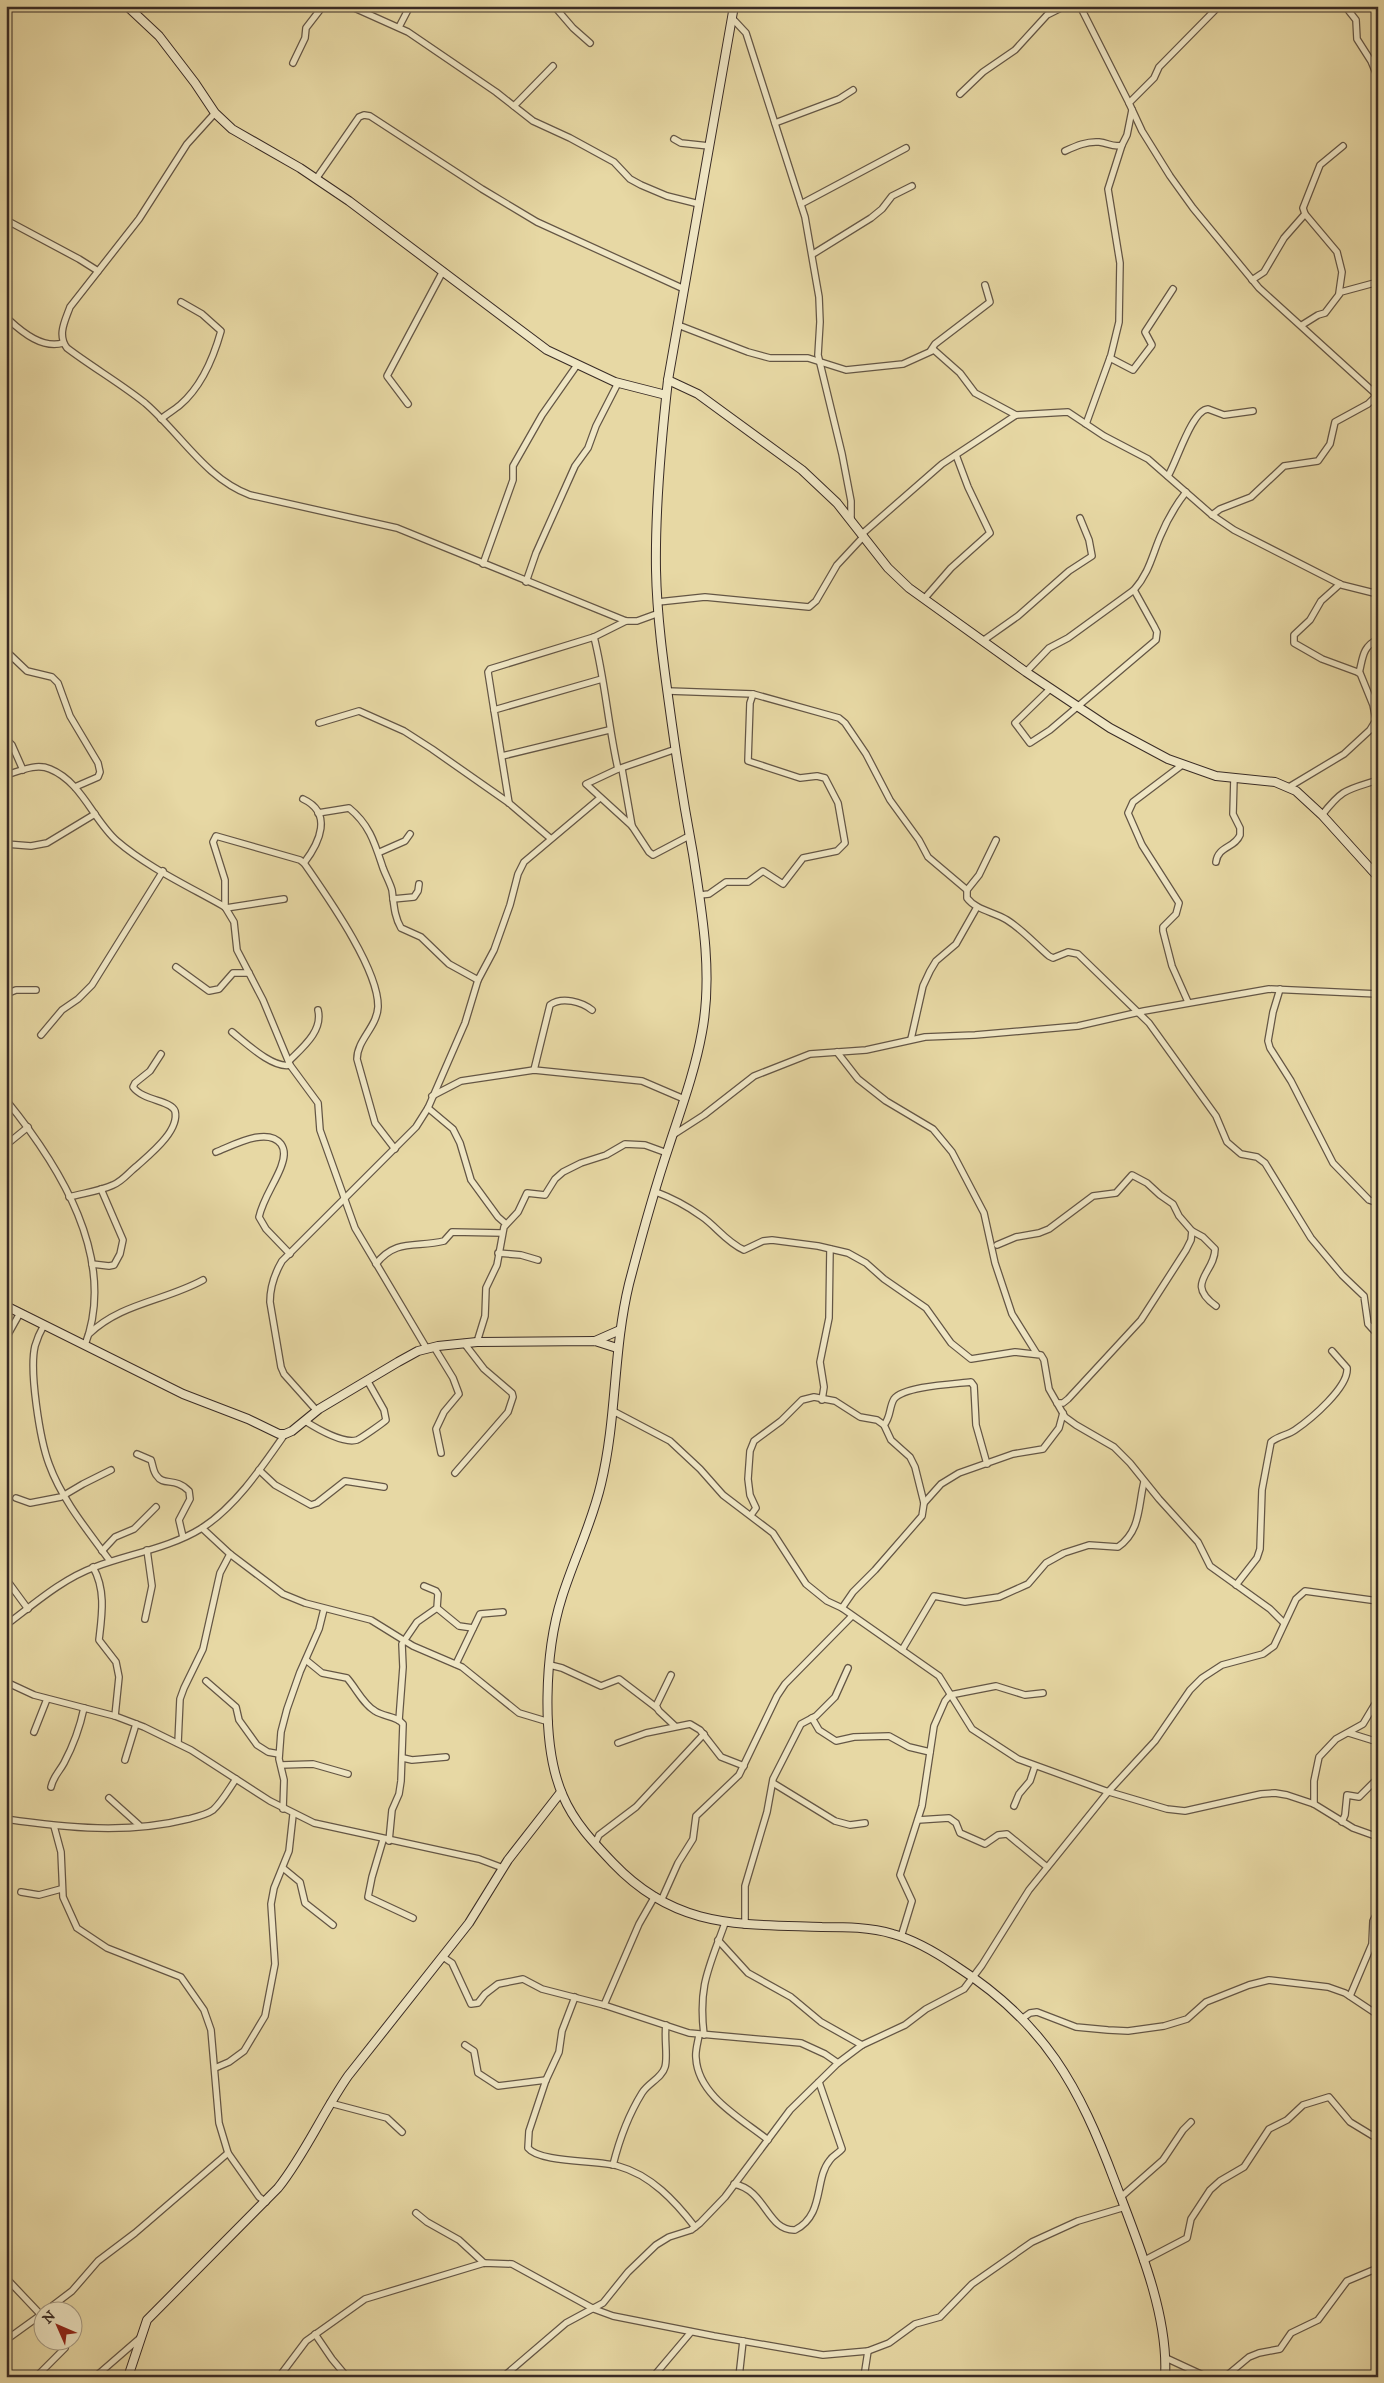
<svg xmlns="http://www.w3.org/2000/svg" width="1384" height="2383" font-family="'IM FELL DW Pica',serif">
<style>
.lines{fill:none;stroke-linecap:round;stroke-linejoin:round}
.street-casing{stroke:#645645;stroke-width:8}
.secondary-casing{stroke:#392b25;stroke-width:10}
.street{stroke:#efe6c4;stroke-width:5.5}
.secondary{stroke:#efe6c4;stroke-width:8}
</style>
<rect width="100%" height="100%" fill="#e7d8a4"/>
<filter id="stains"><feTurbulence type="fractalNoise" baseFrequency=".004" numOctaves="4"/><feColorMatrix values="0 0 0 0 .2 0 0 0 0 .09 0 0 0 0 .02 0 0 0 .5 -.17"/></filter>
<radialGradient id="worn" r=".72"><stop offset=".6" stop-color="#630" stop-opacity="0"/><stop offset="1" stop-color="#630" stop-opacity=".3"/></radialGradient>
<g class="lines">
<defs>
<g id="street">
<path d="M350 6 408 32 496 92 533 121 570 138 614 162 630 179 641 185 667 196 699 204"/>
<path d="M554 6 573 28 590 43"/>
<path d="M1080 6 1129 103"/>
<path d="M1219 6 1159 67 1154 78 1129 103 1142 131 1170 176 1193 208 1259 288 1378 396"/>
<path d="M1345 6 1356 20 1357 39 1371 61 1378 78"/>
<path d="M910 8 919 6"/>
<path d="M732 18 746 33 805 217 819 297 820 322 818 355 842 454 851 501V520"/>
<path d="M399 27 410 6"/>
<path d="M293 63 305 38 306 28 323 6"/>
<path d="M960 94 983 72 1015 50 1047 15 1065 6"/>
<path d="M514 106 553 66"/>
<path d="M215 113 187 144 139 219 70 307C65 321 57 335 67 348 92 367 120 383 145 403 181 434 205 478 250 495L397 528 626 621H637L659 613"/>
<path d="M775 123 839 99 853 90"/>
<path d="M674 139 681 143 709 146"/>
<path d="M1065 151C1076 146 1087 141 1099 142 1109 143 1113 148 1122 145L1127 135 1132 110"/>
<path d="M316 179 359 117 364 115 370 116 482 189 537 222 684 289"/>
<path d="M801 204 906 148"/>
<path d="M6 220 79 259 98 271"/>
<path d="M813 254 871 218 882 209 892 196 912 186"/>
<path d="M1252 280 1264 272 1284 238 1305 214"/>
<path d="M1339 293 1342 272 1337 252 1305 214 1303 208 1320 165 1343 146"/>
<path d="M9 320C23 333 43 349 63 343"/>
<path d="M678 325 748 352 770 358H808L846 370 903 364 934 350 960 373 975 393 1016 415"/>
<path d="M1302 325 1318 315 1325 313 1341 292 1378 282"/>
<path d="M931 350 935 344 990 302 985 285"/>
<path d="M1110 358 1133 370 1152 345 1145 332 1173 289"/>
<path d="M408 404 387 376 443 271"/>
<path d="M161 419C167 414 174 410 180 405 201 387 214 356 221 331L202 314 181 302"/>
<path d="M1086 424 1111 355 1119 322 1120 263 1108 189 1122 145"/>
<path d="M1168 476C1177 461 1192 410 1208 409L1224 415 1253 411"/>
<path d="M1212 515 1220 509 1251 497 1284 466 1318 461 1330 444 1335 422 1368 404 1377 395"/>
<path d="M862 534 942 464 1016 415 1068 412 1104 436 1148 459 1212 515 1234 530 1342 585 1378 594"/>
<path d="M483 564 513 480V466L542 415 577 365"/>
<path d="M526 582 536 553 575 466 588 448 596 426 618 383"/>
<path d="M924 599 951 568 990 533 968 487 956 455"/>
<path d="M658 602 705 597 809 607 816 601 837 565 864 536"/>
<path d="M594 637C605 680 608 725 618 769"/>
<path d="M984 640 1018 616 1069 571 1092 556 1089 540 1080 518"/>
<path d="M6 651 27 671 52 677 58 683 70 716 98 763 100 772 98 777 75 787"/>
<path d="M1026 672 1049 648 1068 638 1134 590C1149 573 1152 556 1160 537 1167 520 1175 506 1186 492"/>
<path d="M1359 673C1363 658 1362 647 1378 639"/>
<path d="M1051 688 1015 723 1030 743 1050 730 1156 640 1157 632 1154 626 1134 590"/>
<path d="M668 691 753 694 839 718 845 723 866 754 890 800 919 840 928 857 967 890V898C976 910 994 912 1007 920 1023 930 1035 944 1049 956L1053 958 1068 952 1078 954 1149 1023 1216 1116 1227 1142 1241 1154 1257 1157 1265 1163 1311 1238 1342 1275 1364 1296 1368 1324 1378 1335"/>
<path d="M494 710 488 672 490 669 594 637 626 621"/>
<path d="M319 723 359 711 404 731 432 749 509 803 550 838"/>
<path d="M6 739 12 745 23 770"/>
<path d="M676 749 618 769 586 784 632 826 649 852 653 855 689 836"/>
<path d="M502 756 609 730"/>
<path d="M1182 765 1133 802 1128 813 1142 845 1179 903 1176 914 1163 927V931L1172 966 1188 1002"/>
<path d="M622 769 632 826"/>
<path d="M6 775C20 771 36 763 50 769 82 782 93 820 117 841 147 867 190 887 225 907L234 922 237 950 263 1000 290 1065 318 1103 320 1130 355 1228 427 1349"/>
<path d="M1289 787 1344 754 1370 730 1376 720 1373 705 1360 673 1322 659 1294 643V635L1310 620 1321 601 1340 584"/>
<path d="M303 799C333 813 320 842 304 863"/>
<path d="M509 803 494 710 602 679"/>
<path d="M318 813 349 808C370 825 375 844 383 868 386 876 390 883 392 890 394 904 394 916 401 928L421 937 449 964 478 980"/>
<path d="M1322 815C1343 788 1347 790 1378 780"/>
<path d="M6 844 31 846 47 843 95 814"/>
<path d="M380 852 405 841 410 834"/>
<path d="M1216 862C1218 846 1235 848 1240 835V828L1233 814 1234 778"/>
<path d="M1371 870 1378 861"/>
<path d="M967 890 979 875 996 840"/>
<path d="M700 895 709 894 726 882H748L763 871 783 884 803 858 837 851 845 843 838 803 825 778 817 776 800 778 748 761 750 703 753 694"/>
<path d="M393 899 414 897 418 891 419 884"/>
<path d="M225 907V880L213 842 216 836 300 860 304 863C326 895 379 969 378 1007 377 1027 357 1040 357 1059L375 1123 395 1149"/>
<path d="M226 908 284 899"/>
<path d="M176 967 209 991 219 989 233 973H249"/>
<path d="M1280 989 1273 1012 1268 1041 1270 1048 1291 1081 1333 1163 1369 1200 1378 1203"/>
<path d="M6 994 16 990H36"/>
<path d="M232 1032C246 1043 273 1069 290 1065"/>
<path d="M41 1035 62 1010 78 999 92 985 163 871"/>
<path d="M911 1039 923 986 930 971 936 961 956 944 977 907"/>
<path d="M837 1052 858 1079 886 1101 933 1129 952 1152 984 1213 995 1263 1012 1314 1037 1354"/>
<path d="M289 1061C303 1047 323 1031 318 1010"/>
<path d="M534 1070 550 1005C562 996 582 1002 592 1010"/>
<path d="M432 1096 461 1081 534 1070 642 1081 684 1099"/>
<path d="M6 1100C59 1165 118 1258 85 1345"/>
<path d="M428 1108 453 1129 460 1143 471 1180 498 1217 506 1224"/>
<path d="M673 1135 704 1115 754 1076 810 1054 866 1050 925 1037 975 1035 1078 1026 1144 1011 1269 989 1378 994"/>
<path d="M6 1145 28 1127"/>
<path d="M216 1152C232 1146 267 1126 281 1144 286 1151 284 1159 281 1167 275 1183 263 1199 259 1217L266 1229 290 1254"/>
<path d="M656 1192C672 1198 687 1206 701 1216 716 1226 726 1242 744 1250L763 1241 772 1240 818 1246 848 1253 866 1263 884 1279 926 1308 951 1343 971 1359 1015 1352 1041 1355 1044 1360 1049 1389 1065 1417 1076 1425 1114 1447 1130 1463 1159 1499 1198 1542 1210 1566 1270 1609 1284 1623"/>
<path d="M69 1197C84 1193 100 1191 113 1185 123 1181 129 1172 137 1166 149 1155 180 1131 175 1111 171 1100 143 1101 133 1087L135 1083 150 1071 161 1054"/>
<path d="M1192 1231 1203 1237 1215 1249C1215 1273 1184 1283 1216 1306"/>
<path d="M997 1245 1016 1237 1039 1233 1049 1229 1093 1196 1116 1193 1132 1175 1147 1183 1160 1195 1173 1204 1179 1216 1192 1231 1191 1240 1186 1250 1141 1320 1068 1399 1063 1403H1057"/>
<path d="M498 1253 521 1255 538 1260"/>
<path d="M92 1264 109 1266 114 1265 120 1254 123 1240 101 1189"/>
<path d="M376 1264C396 1238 417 1248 444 1241L452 1232 502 1233"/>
<path d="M44 1325C40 1332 37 1339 35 1346 29 1371 40 1440 49 1464 62 1500 88 1531 110 1561"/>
<path d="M89 1334C121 1303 165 1301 203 1280"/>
<path d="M6 1338 20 1313"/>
<path d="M477 1342 485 1316 486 1288 497 1265 504 1227 518 1212 527 1193 545 1195 555 1179 563 1172 581 1163 606 1155 625 1144 645 1145 667 1153"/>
<path d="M434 1347 453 1378 459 1394 444 1412 436 1429 441 1453"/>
<path d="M822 1400 824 1387 820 1362 829 1318 830 1249"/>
<path d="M317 1411 284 1374 281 1367 270 1302C270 1288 275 1273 282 1261L416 1127 428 1108 465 1023 478 980 494 950 510 905 518 874 524 862 600 798"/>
<path d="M613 1411 670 1441 700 1469 723 1495 773 1533 806 1584 827 1601 842 1608 939 1676 972 1729 1018 1759 1106 1791 1167 1809 1185 1811 1261 1794 1275 1793 1287 1795 1314 1804 1353 1828 1378 1837"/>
<path d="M305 1421C316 1428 343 1444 357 1440 360 1439 383 1423 386 1420L384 1410 367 1380"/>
<path d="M884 1425C891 1417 889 1407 894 1399 904 1386 955 1384 971 1382L974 1386 976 1425 987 1464"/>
<path d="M137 1454 151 1460C153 1465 153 1472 157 1476 163 1486 176 1477 189 1491L190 1499 179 1520 183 1537"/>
<path d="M259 1470 275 1485 311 1505 317 1503 345 1481 384 1487"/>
<path d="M455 1473 508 1412 513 1397 512 1393 484 1369 464 1343"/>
<path d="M16 1498 30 1503 61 1497 83 1484 111 1470"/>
<path d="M924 1503 941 1484 959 1473 1013 1454 1043 1449 1059 1428 1063 1413"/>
<path d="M751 1515 756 1508 750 1495 748 1479 750 1451 754 1441 781 1421 802 1400 814 1397 835 1401 860 1417 877 1420 884 1425 891 1440 910 1457 915 1467 924 1503 922 1516 875 1570 853 1592 842 1608"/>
<path d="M202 1528 230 1554 283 1594 305 1603 371 1620 413 1646 462 1667 519 1713 549 1722"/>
<path d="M102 1551 115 1537 134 1529 156 1507"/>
<path d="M93 1567C106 1590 102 1615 99 1640L116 1662 119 1677 115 1716"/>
<path d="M6 1579 28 1609"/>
<path d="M1236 1585 1257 1558 1260 1549 1262 1490 1271 1442C1278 1436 1288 1435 1295 1430 1311 1419 1349 1387 1347 1368L1332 1351"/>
<path d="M437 1608 459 1626 473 1628"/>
<path d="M145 1619 152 1586 147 1550"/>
<path d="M6 1625C34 1604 62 1579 95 1567 129 1554 170 1548 202 1528 236 1506 262 1467 285 1434"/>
<path d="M902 1650 934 1596 965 1602 999 1597 1028 1584 1046 1563 1064 1553 1089 1545 1118 1547C1141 1531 1138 1506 1144 1482"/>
<path d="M306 1660 322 1673 347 1678C356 1688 363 1704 375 1711 384 1717 397 1716 403 1724L401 1781 399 1794 392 1810 389 1841"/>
<path d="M456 1664 480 1614 503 1612"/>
<path d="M550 1665 562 1668 601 1686 619 1679 657 1708"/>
<path d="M671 1675 656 1706 659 1711 675 1726"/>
<path d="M206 1681 236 1707 239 1720 257 1745 268 1752 279 1754"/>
<path d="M6 1682 34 1695 115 1716 144 1727 191 1750 270 1801 314 1823 479 1859 503 1868"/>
<path d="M812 1718 819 1730 836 1741 854 1737 889 1736 909 1747 930 1752"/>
<path d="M399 1720 403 1667 402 1644 417 1622 437 1608 438 1594 436 1591 424 1586"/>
<path d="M34 1732 47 1699"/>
<path d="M1349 1733 1378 1742"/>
<path d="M178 1743 180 1699 184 1688 203 1649 220 1573 230 1554"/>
<path d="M618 1743 646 1733 690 1724 700 1730 721 1757 744 1766"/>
<path d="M403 1758 412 1760 446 1757"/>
<path d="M125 1760 136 1724"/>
<path d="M281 1765 313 1764 348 1774"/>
<path d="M773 1783 835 1821 850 1825 865 1823"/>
<path d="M51 1787C53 1777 59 1772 64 1763 73 1746 80 1727 84 1708"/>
<path d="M109 1798 139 1825"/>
<path d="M1314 1804V1781L1319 1757 1336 1739 1363 1724 1378 1699"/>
<path d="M1014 1806 1019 1794 1030 1781 1035 1766"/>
<path d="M283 1809 284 1780 279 1759 281 1732 287 1709 300 1672 319 1629 324 1609"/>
<path d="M6 1819C66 1828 129 1834 188 1819 196 1817 206 1815 213 1810 222 1802 229 1789 236 1779"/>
<path d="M918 1820 949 1818 956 1823 960 1833 985 1844 998 1835 1007 1834 1047 1867"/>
<path d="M1342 1822 1345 1815 1347 1795 1359 1797 1378 1778"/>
<path d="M54 1826 61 1852 63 1897 77 1928 107 1948 181 1977 204 2010 211 2030 219 2123 228 2153 259 2197 266 2202"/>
<path d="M383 1840 372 1877 368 1897 413 1918"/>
<path d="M595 1844 599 1835 636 1807 704 1734"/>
<path d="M283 1868 300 1882 305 1903 333 1925"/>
<path d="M21 1892 39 1895 61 1889"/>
<path d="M661 1901 678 1863 693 1839 696 1816 739 1775 777 1696 785 1684 852 1616"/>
<path d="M745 1925V1886L767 1812 773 1779 801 1724 816 1716 835 1697 848 1668"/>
<path d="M901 1937 912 1901 900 1875 922 1806 934 1726 945 1701 950 1695 996 1686 1025 1695 1043 1693"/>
<path d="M718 1940 748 1973 791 1997 821 2022 862 2045"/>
<path d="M443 1957 452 1963 471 2004 478 2003 485 1994 498 1984 523 1979 542 1989 604 2005 689 2033 801 2043 825 2054 838 2063"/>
<path d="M1350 1996 1372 1944 1373 1921 1378 1911"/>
<path d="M575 1997 562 2031 559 2052 546 2080 529 2131 528 2148C540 2163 598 2160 618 2166 651 2175 675 2201 695 2227"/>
<path d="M604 2005 639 1924 655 1896"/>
<path d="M1023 2018 1030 2013 1037 2012 1076 2027 1108 2030 1128 2031 1164 2026 1187 2019 1206 2002 1249 1985 1269 1980 1328 1987 1345 1993 1378 2015"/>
<path d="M699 2035C698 2042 695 2051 696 2058 698 2096 742 2119 768 2140"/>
<path d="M704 2035C698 1985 709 1968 725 1923"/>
<path d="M465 2045 474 2051 478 2073 498 2086 546 2080"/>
<path d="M215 2068 229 2062 244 2051 265 2016 275 1964 271 1904 274 1888 289 1851 293 1815"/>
<path d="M330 2103 387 2118 402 2132"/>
<path d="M613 2165C619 2141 629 2114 642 2093 648 2083 662 2078 665 2067 668 2057 664 2038 666 2025"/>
<path d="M734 2184C766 2190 767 2231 795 2230 825 2215 814 2179 830 2160 833 2155 838 2154 842 2149L819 2082"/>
<path d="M1121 2197 1163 2160 1183 2130 1191 2122"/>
<path d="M416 2213 427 2222 459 2240 484 2263"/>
<path d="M1143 2261 1187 2238 1191 2219 1210 2190 1220 2181 1244 2167 1269 2129 1287 2120 1303 2105 1329 2097 1350 2122 1378 2139"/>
<path d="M7 2279 42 2316"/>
<path d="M47 2310 72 2291 98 2261 135 2233 228 2153"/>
<path d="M315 2334 332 2359 347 2377"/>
<path d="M6 2340 42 2314"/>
<path d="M1166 2358 1207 2377"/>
<path d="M36 2377 65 2348 67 2340"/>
<path d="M95 2377 140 2338"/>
<path d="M279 2377 306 2341 365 2299 484 2263 512 2264 594 2309 613 2316 714 2336 823 2355 868 2351 889 2343 915 2324 940 2317 972 2284 1032 2242 1078 2221 1125 2207"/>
<path d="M503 2377 566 2323 603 2303 628 2272 656 2245 669 2237 691 2230 700 2223 725 2197 790 2110 838 2063 862 2045 905 2025 926 2009 964 1989 982 1965 1029 1890 1108 1792 1155 1741 1190 1690 1202 1678 1222 1665 1263 1654 1274 1646 1296 1599 1305 1591 1378 1601"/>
<path d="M653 2377 691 2332"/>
<path d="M739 2377 743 2341"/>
<path d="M864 2377 868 2351"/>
<path d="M1225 2377 1249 2357 1259 2353 1280 2349 1291 2333 1318 2320 1347 2281 1378 2268"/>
</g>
<g id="secondary">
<path d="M127 6 159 36 195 83 215 113 232 129 300 168 349 201 547 350 615 382 666 395"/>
<path d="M734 6 668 380C661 442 655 507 656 570 657 622 665 674 672 725 678 768 685 811 693 854 702 912 713 974 702 1032 695 1071 681 1109 669 1146 654 1191 641 1238 629 1284 613 1350 617 1418 601 1484 592 1523 574 1559 562 1597 545 1650 540 1744 563 1796 574 1822 593 1842 613 1863 676 1929 738 1924 822 1927 846 1927 870 1927 893 1934 915 1940 937 1953 956 1966 1045 2023 1079 2086 1115 2182 1137 2240 1169 2315 1165 2377"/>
<path d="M668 380 698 394 802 470 837 503 888 568 909 588 1026 672 1110 728 1168 759 1216 776 1275 782 1296 791 1322 815 1378 877"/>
<path d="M6 1306 183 1394 248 1419 279 1434H285L292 1431 319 1409 398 1362 418 1351 438 1346 477 1342 595 1341 617 1348"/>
<path d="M595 1341 620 1330"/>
<path d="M128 2377 147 2320 278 2188C305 2154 323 2112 348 2076L469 1923 508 1860 561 1792"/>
</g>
</defs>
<use href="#street" class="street-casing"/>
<use href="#secondary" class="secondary-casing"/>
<use href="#street" class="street"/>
<use href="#secondary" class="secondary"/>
</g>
<rect width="1384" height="2383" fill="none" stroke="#e7d8a4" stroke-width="25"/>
<rect x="8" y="8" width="1369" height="2368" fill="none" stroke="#392b25" stroke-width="2.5"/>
<rect x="12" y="12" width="1359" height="2358" fill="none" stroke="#392b25"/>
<g transform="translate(58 2326) rotate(315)"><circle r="24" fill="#efe6c4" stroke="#a69b84"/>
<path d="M0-4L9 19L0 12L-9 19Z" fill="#8f2418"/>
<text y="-8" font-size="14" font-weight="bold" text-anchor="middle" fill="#392b25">N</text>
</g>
<rect width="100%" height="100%" filter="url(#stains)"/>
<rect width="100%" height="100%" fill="url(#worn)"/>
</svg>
